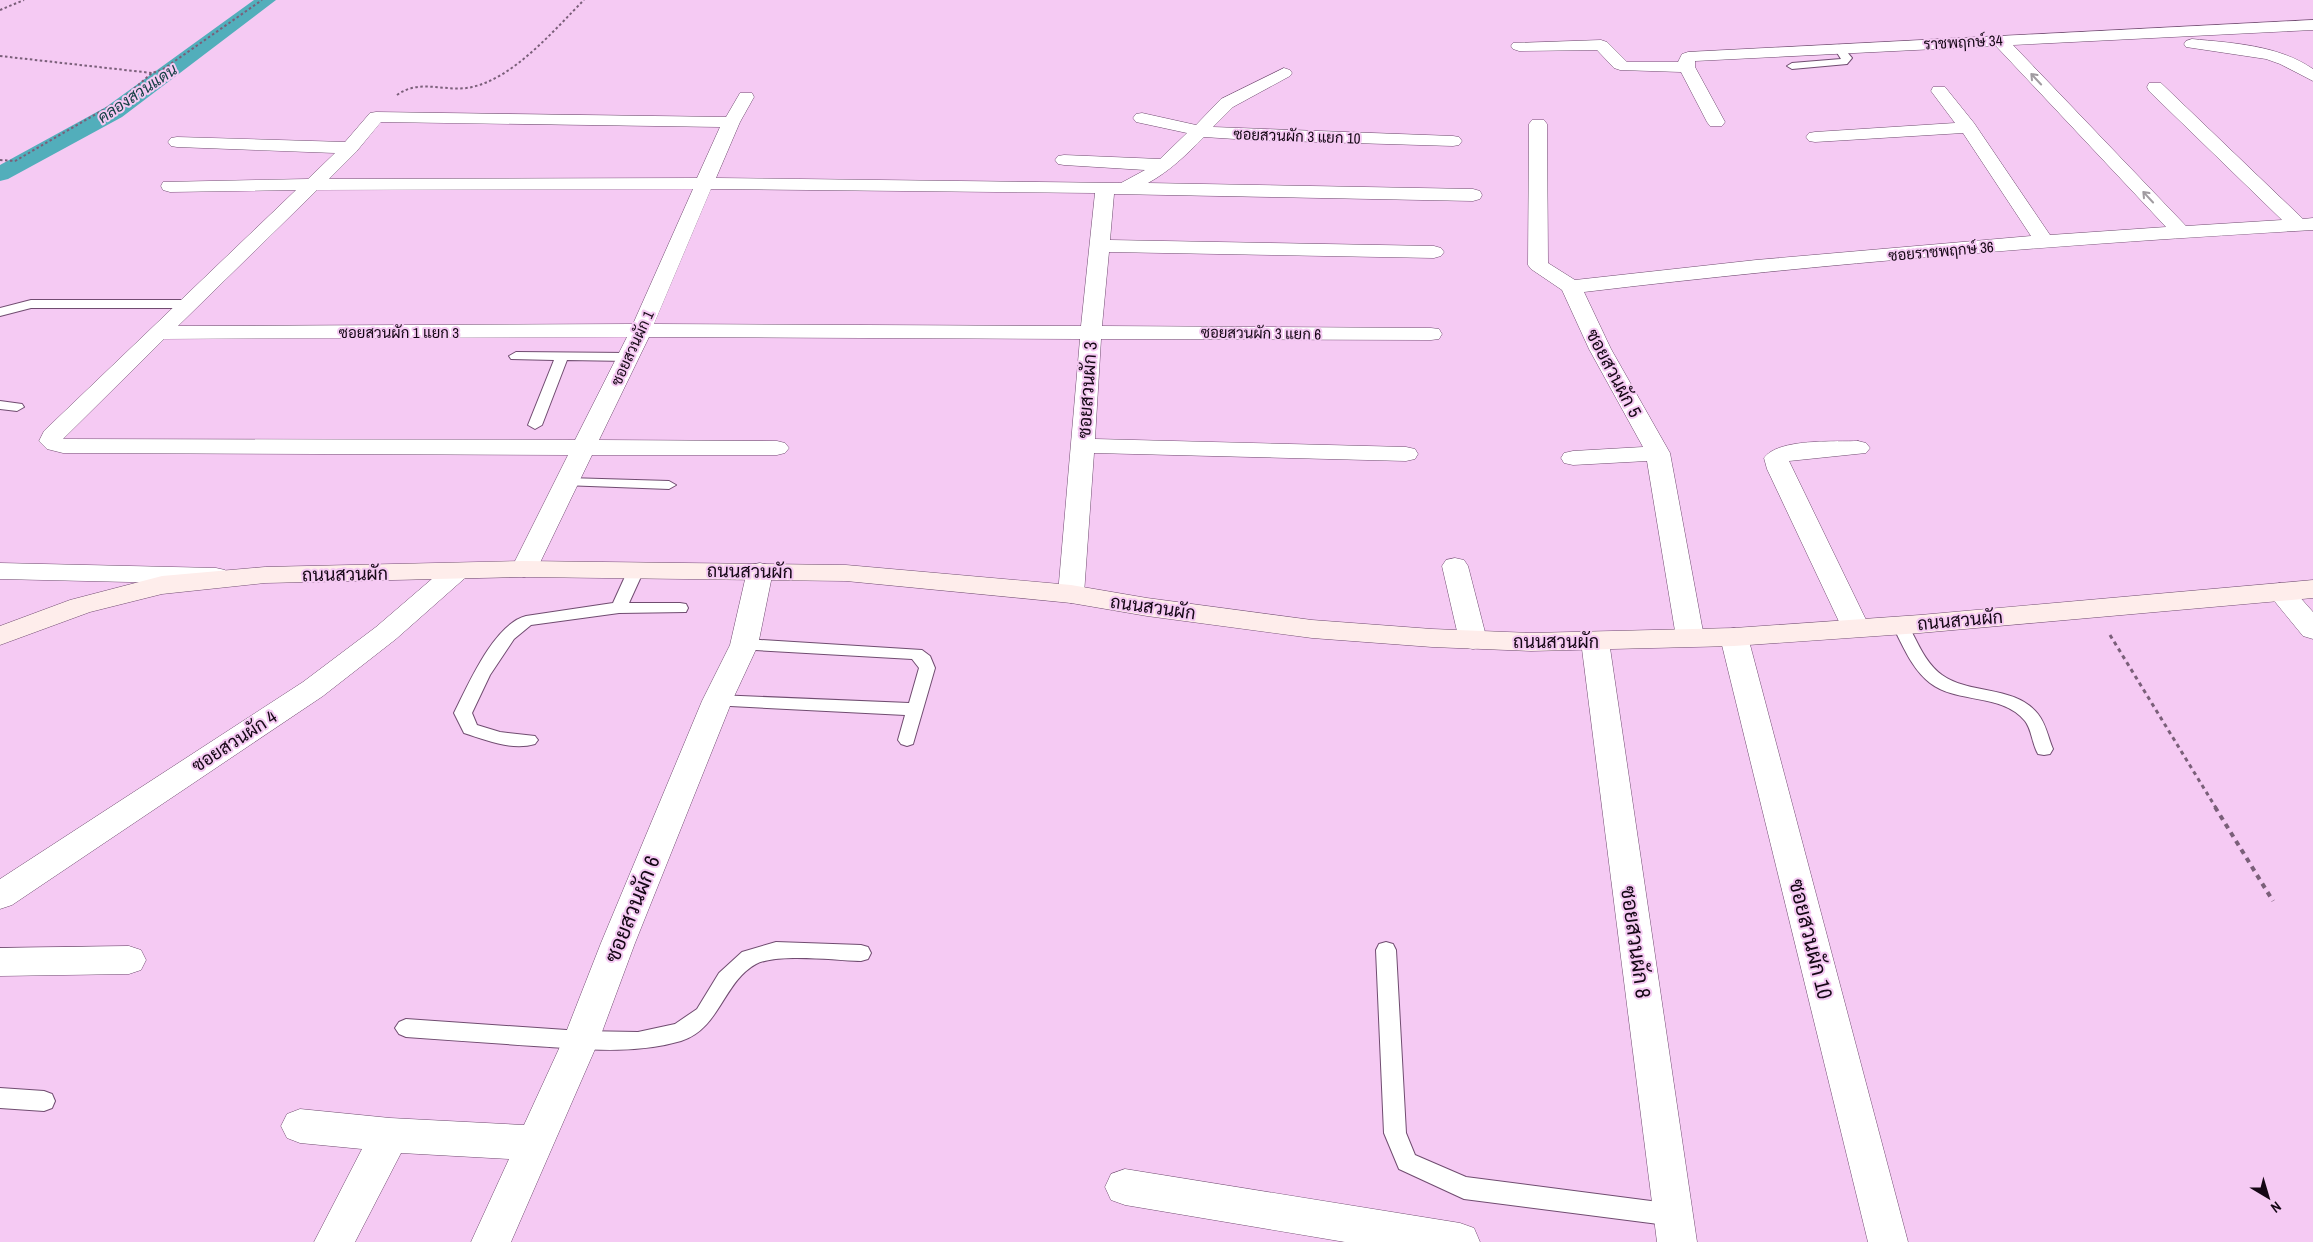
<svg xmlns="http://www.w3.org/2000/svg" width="2313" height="1242" font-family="'Archivo Narrow',Sarabun,sans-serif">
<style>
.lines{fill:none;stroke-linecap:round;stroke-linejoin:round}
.canal{fill:#52aebb;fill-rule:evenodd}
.lane-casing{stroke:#704c70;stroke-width:2}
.street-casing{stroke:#704c70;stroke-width:1}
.secondary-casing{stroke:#704c70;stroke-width:1}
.path-far2{stroke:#7a5f79;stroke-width:2;stroke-dasharray:2.5 2.5;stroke-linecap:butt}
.path-far1{stroke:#7a5f79;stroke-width:3;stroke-dasharray:4 4;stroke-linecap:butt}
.path{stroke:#7a5f79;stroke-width:4;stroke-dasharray:5 5;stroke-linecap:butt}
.lane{fill:#fff;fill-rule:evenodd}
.street{fill:#fff;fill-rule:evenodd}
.secondary{fill:#feedeb;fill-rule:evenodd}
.oneway{stroke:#a19ca1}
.labels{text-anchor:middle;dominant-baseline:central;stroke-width:4;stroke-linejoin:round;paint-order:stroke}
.far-street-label{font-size:15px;fill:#150715;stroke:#f5caf3}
.far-water-label{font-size:16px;font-style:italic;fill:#154045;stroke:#f5caf3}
.street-label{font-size:18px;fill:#150715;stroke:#f5caf3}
.near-street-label{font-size:21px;fill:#150715;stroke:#f5caf3}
</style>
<rect width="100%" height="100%" fill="#f5caf3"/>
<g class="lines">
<path class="canal" d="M254 0H276L122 117 8 179 0 181V165L106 107Z"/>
<defs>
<g id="lane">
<path d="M1839 45 1842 46 1852 58 1847 64 1792 69 1787 66 1792 63 1841 59 1834 48Z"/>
<path d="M31 300H191L197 304 191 308H31L0 316V308Z"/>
<path d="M516 352 628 353 635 357 628 361 567 360 542 425 535 429 528 425 554 360 511 359 509 356Z"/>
<path d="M0 401 22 404 24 407 17 411 0 409Z"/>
<path d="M568 478 669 481 676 485 669 489 563 485 561 482 563 479Z"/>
<path d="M636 565 642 567 644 570 629 603H680L686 604 688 608 686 612 619 613 531 625 514 639 490 675 472 713 477 725 500 732 535 736 538 740 535 744C512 751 486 740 464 733L454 713C468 685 494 624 526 616L613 603 628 570 630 567Z"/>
<path d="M1900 620 1906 621C1917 640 1924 662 1942 675 1970 695 2015 685 2038 714 2046 724 2048 737 2053 749L2050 754 2044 755 2038 754C2032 744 2032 730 2025 721 2003 693 1957 704 1930 683 1911 668 1903 645 1892 625L1894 621Z"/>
<path d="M744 639 922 650 930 656 935 668 913 744 907 746 901 744 898 740 905 715 711 705 708 701 711 697 717 695 909 703 919 668 912 659 738 649 736 645 738 641Z"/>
<path d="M776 942 861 945 868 947 871 953 868 959 861 961C835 960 777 953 756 964 723 982 720 1029 681 1041 633 1055 583 1049 534 1046 492 1043 449 1040 406 1037L399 1034 395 1028 399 1022 406 1019 581 1031 638 1032 675 1024 697 1009 719 973 742 952Z"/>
<path d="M1386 942 1393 944 1396 950 1406 1133 1415 1155 1466 1177 1674 1204 1682 1207 1686 1215 1682 1223 1674 1226 1464 1199 1399 1169 1384 1133 1376 950 1379 944Z"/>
<path d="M0 1088 44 1091 52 1094 55 1101 52 1108 44 1111 0 1108Z"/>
</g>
<g id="street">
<path d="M2313 20V30L2013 45 2186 226 2282 220 2149 91 2147 87 2149 83H2161L2303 219 2313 218V230C2069 244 1826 263 1584 292L1611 349 1670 453 1704 637 1700 644 1690 646 1680 644 1676 637 1647 461 1573 465 1564 463 1561 458 1564 453 1573 451 1643 447 1589 349 1562 290 1531 269 1528 265 1529 124 1532 120H1544L1547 124 1548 263 1575 280 1756 260 2031 236 1963 133 1815 142 1809 141 1806 137 1809 133 1815 132 1955 123 1931 91 1933 87H1945L1974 123 2050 235 2166 227 1996 46 1695 61V67L1725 122 1722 126H1710L1707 122 1681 72 1620 70 1614 68 1597 50 1519 51 1513 49 1511 46 1513 43 1601 40 1607 42 1627 62H1678L1682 54 1688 52Z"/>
<path d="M2192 39C2233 43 2278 45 2313 69V81L2280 64 2266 59 2186 47 2184 44 2186 41Z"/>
<path d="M1284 68 1290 70 1292 73 1290 76 1233 107 1213 127 1453 136 1459 137 1462 141 1459 145 1453 146 1251 140 1204 137C1186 155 1170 171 1148 183L1473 189 1480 191 1482 195 1480 199 1473 201 1114 194 1110 240 1434 246 1441 248 1444 252 1441 256 1434 258 1109 252 1102 326 1431 328 1439 329 1442 334 1439 339 1431 340 1101 339 1095 439 1406 447 1415 449 1418 454 1415 459 1406 461 1094 453 1084 594 1081 600 1071 603 1061 600 1058 594 1080 339 649 337 599 440 777 441 785 443 789 448 785 453 777 455H592L537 569 533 575 524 577 515 575 511 569 568 455 63 453 47 449 39 441 44 431 296 190 170 192 163 190 161 186 163 182 308 179 335 153 177 147 171 146 168 142 171 138 177 137 345 142 370 113 376 112 726 117 740 93H752L754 97 740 122 716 178 1121 183 1145 170 1064 165 1058 164 1055 160 1058 156 1064 155 1160 159 1187 133 1136 122 1133 118 1136 114 1142 113 1196 125 1221 99ZM381 122 720 127 697 178 329 179 356 152ZM693 189 633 324 178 326 317 190ZM711 189 1095 193 1081 326 654 324ZM627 337 575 440 63 439 164 339Z"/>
<path d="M1858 441 1866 443 1870 448 1866 453 1789 461 1870 628 1866 634 1856 637 1846 634 1842 628 1767 469 1764 458C1778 438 1835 442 1858 441Z"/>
<path d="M1455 558 1464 560 1468 566 1487 640 1483 647 1473 649 1463 647 1459 640 1442 566 1446 560Z"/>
<path d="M0 563 216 568 225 570 229 576 225 582 216 584 0 579Z"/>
<path d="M760 563 769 565 773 571 758 645 732 701 635 943 599 1040 511 1242H471L509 1159 401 1153 355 1242H314L362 1149 300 1143 287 1138 281 1126 287 1114 300 1109 390 1118 524 1125 563 1040 601 943 702 701 730 645 747 571 751 565Z"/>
<path d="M456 564 465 566 469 572 465 578 396 639 323 696 12 905 0 909V879L303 682 376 627 447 566Z"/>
<path d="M2280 583 2290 586 2313 612V639L2303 636 2267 592 2270 586Z"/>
<path d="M1734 628 1744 630 1748 637 1908 1242H1868L1720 637 1724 630Z"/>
<path d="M1595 632 1605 634 1609 641 1697 1242H1657L1581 641 1585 634Z"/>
<path d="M129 946 141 950 146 960 141 970 129 974 0 976V948Z"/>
<path d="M1125 1169 1460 1223 1474 1228 1480 1242H1345L1125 1205 1111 1200 1105 1187 1111 1174Z"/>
</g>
<path id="secondary" d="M524 561 846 565 1071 585 1147 598 1312 620 1432 629 1531 633 1734 628 1920 615 2313 580V598L1920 633 1734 646 1531 651 1432 647 1312 638 1147 616 1071 603 846 581 524 577 265 583 162 594 90 612 0 645V626L70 600 162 576 265 567Z"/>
</defs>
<use href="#lane" class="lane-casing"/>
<use href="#street" class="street-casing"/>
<use href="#secondary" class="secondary-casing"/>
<g class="path-far2">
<path d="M0 10 24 0"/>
<path d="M0 56 152 73"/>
<path d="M397 95C420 78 447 93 472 87 514 78 555 29 584 0"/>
<path d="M0 160 15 161 122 99 152 73 162 70 262 0"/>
</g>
<path class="path-far1" d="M2110 635 2216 808"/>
<path class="path" d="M2215 807 2273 901"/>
<use href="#lane" class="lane"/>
<use href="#street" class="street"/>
<use href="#secondary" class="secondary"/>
</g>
<defs><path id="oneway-shaft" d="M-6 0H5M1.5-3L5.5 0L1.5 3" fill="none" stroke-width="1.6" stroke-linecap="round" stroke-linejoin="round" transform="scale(1.25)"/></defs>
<g class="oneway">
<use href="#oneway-shaft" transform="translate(2036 79) rotate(-133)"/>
<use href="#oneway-shaft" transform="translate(2148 197) rotate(-133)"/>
</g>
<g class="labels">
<g class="far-street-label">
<text transform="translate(1963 42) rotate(-3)">ราชพฤกษ์ 34</text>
<text transform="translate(1297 136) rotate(2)">ซอยสวนผัก 3 แยก 10</text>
<text transform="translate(1941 251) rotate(-5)">ซอยราชพฤกษ์ 36</text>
<text x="399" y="332">ซอยสวนผัก 1 แยก 3</text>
<text transform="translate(1261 333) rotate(1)">ซอยสวนผัก 3 แยก 6</text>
<text transform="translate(632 348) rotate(-65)">ซอยสวนผัก 1</text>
</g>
<g class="far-water-label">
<text transform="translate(137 93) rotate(-34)">คลองสวนแดน</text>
</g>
<g class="street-label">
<text transform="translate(1614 373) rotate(62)">ซอยสวนผัก 5</text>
<text transform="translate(1087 390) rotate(-86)">ซอยสวนผัก 3</text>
<text transform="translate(750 571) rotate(1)">ถนนสวนผัก</text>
<text transform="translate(345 574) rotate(-1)">ถนนสวนผัก</text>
<text transform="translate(1153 607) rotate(8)">ถนนสวนผัก</text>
<text transform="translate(1960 620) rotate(-5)">ถนนสวนผัก</text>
<text x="1556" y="641">ถนนสวนผัก</text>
<text transform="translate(234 741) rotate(-33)">ซอยสวนผัก 4</text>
</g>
<g class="near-street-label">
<text transform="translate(632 909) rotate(-68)">ซอยสวนผัก 6</text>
<text transform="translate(1811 939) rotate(76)">ซอยสวนผัก 10</text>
<text transform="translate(1636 942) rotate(82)">ซอยสวนผัก 8</text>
</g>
</g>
<g transform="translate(2268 1197) rotate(142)" stroke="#f5caf3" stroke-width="4" paint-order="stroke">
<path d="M0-4L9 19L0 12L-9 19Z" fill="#150715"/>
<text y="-8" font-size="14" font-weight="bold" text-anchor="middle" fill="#150715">N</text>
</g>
</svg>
